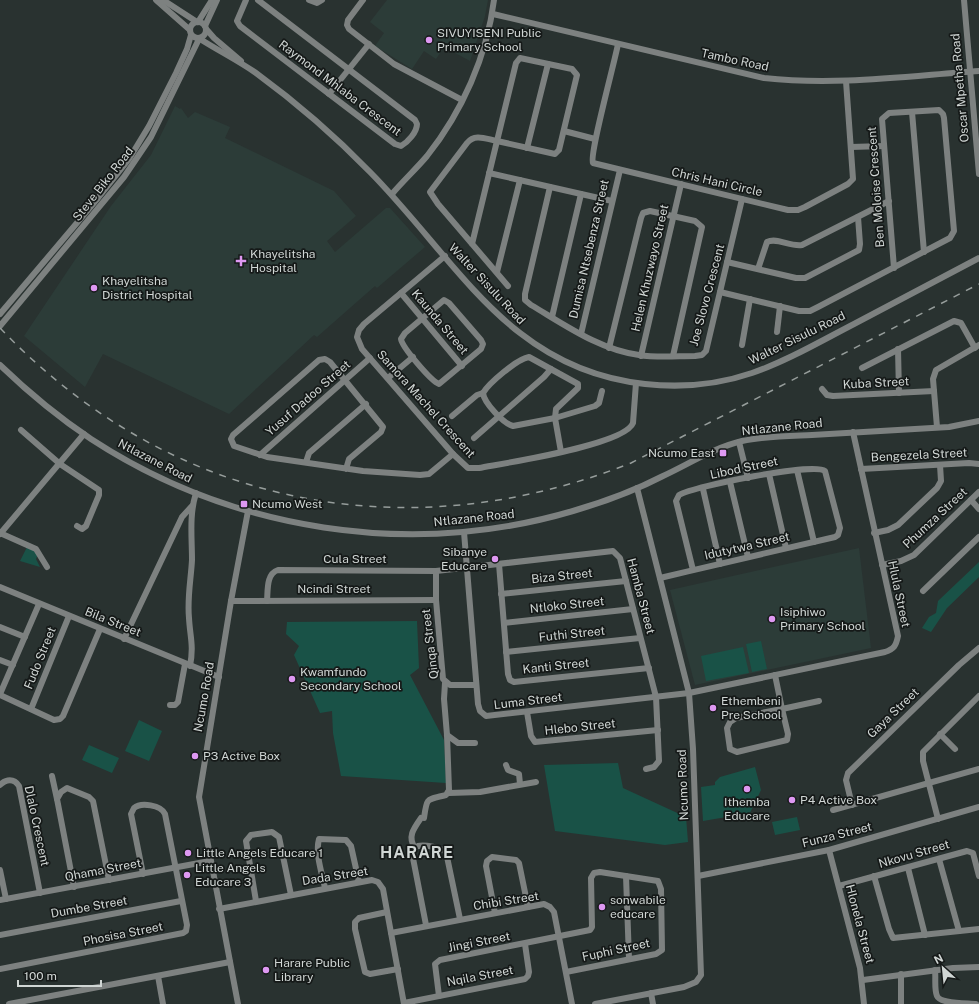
<svg xmlns="http://www.w3.org/2000/svg" width="979" height="1004" font-family="'Public Sans',sans-serif">
<style>
.built{fill:#2c3c38}
.green{fill:#195247}
.lines{fill:none;stroke-linecap:round;stroke-linejoin:round}
.minor{stroke:#7d8180;stroke-width:6}
.rail{stroke:#969d9b;stroke-width:1.5;stroke-dasharray:7 7;stroke-linecap:butt}
.poi-dot{fill:#de98f2;stroke:#151918;stroke-width:1.5}
.labels{text-anchor:middle;dominant-baseline:central;stroke-width:3.5;stroke-linejoin:round;paint-order:stroke}
.poi-label{font-size:12px;fill:#d0d6d4;stroke:#151918;text-anchor:start}
.street-label{font-size:12px;fill:#d0d6d4;stroke:#151918}
.district-label{font-size:16px;font-weight:bold;letter-spacing:1px;fill:#d0d6d4;stroke:#151918}
</style>
<rect width="100%" height="100%" fill="#293230"/>
<g class="built">
<path d="M387 0H488L485 16 470 61 444 47 436 59 424 51 412 69 375 46 384 33 370 22Z"/>
<path d="M175 106 180 109 181 108 188 118 195 112 230 127 225 138 334 191 356 216 327 241 335 252 386 208H390L425 247 377 288 375 286 317 337 314 335 229 414 103 354 85 387 24 336 111 206 151 155Z"/>
<path d="M859 548 871 648 695 685 670 590Z"/>
</g>
<g class="green">
<path d="M27 547 36 551 38 554 36 559 40 567 20 561Z"/>
<path d="M979 562V577L947 608 931 632 922 628 929 617 936 613 938 601Z"/>
<path d="M417 621 419 668 410 675 444 740 446 783 341 776 333 733 332 711 320 713 294 655 299 646 286 634 287 622Z"/>
<path d="M761 641 767 669 752 672 746 644Z"/>
<path d="M743 647 749 673 706 681 701 656Z"/>
<path d="M139 720 162 731 149 761 125 751Z"/>
<path d="M89 745 119 758 112 773 82 760Z"/>
<path d="M618 763 623 788 686 817 688 842 665 845 555 831 544 765Z"/>
<path d="M755 767 761 790 750 813 703 821 701 787 715 785V782L720 777Z"/>
<path d="M797 817 800 830 775 835 772 822Z"/>
</g>
<g class="lines">
<g class="minor">
<path d="M156 0 190 30"/>
<path d="M163 0 197 22"/>
<path d="M246 0 237 21 240 26 395 144 401 146C408 142 417 132 417 124L415 120 258 0"/>
<path d="M309 0 317 3 322 0"/>
<path d="M363 0 348 20 347 25 349 29 394 64 462 100"/>
<path d="M964 0 979 174"/>
<path d="M493 14 764 78C836 86 907 76 979 71"/>
<circle cx="198" cy="30" r="8"/>
<path d="M198 22 212 0"/>
<path d="M205 26 217 0"/>
<path d="M207 30 214 38 241 61"/>
<path d="M200 39C219 51 239 61 256 73 297 103 335 136 370 172 457 260 509 370 645 384 682 388 717 385 752 373 787 361 821 341 854 324 895 302 937 280 979 258"/>
<path d="M618 44C615 61 589 155 593 163L788 210H798L805 207 848 184 853 179 846 81"/>
<path d="M520 58 572 69 577 75 559 150 555 154 497 141 516 63Z"/>
<path d="M329 94 369 44"/>
<path d="M912 112 924 252"/>
<path d="M564 131 595 139"/>
<path d="M851 147 884 146"/>
<path d="M527 148 548 64"/>
<path d="M489 173 612 201"/>
<path d="M550 187 525 294V300L531 305C565 325 600 350 639 355 657 358 677 356 695 356L702 355 706 351 742 199"/>
<path d="M392 194C403 181 416 169 427 156 462 112 487 56 494 0"/>
<path d="M472 244 497 141C486 139 475 133 467 143L430 192 438 204 508 286"/>
<path d="M445 256 364 324 359 330 357 337 362 349 453 454 468 468H479C505 463 625 445 633 423L636 383"/>
<path d="M727 262 796 278H805L859 250 860 244 858 217"/>
<path d="M758 269 767 242C777 237 790 247 802 245L889 201"/>
<path d="M497 272 520 180"/>
<path d="M720 292 799 311H810L818 307 950 238 954 231 944 118 943 114 939 110 889 113 882 119 894 268"/>
<path d="M401 293 462 366"/>
<path d="M444 300 449 303 481 340 483 344 481 349 439 384C431 381 402 347 401 339L405 333Z"/>
<path d="M0 314 98 198 129 159 149 126 176 73 187 49 191 35"/>
<path d="M552 317 581 194"/>
<path d="M0 326 124 177 151 137 199 39"/>
<path d="M777 332 780 306"/>
<path d="M581 334 620 170"/>
<path d="M742 345 750 299"/>
<path d="M609 348 641 218 643 213 650 211 695 221 702 227 673 356"/>
<path d="M898 349 899 393"/>
<path d="M641 356 681 184"/>
<path d="M0 365C28 392 58 417 91 439 232 531 410 559 573 511 604 502 634 491 663 476 689 464 713 448 742 441 765 436 789 436 812 435 858 432 904 430 949 427L979 421"/>
<path d="M862 368 954 321 961 323 975 348"/>
<path d="M388 378 413 357"/>
<path d="M822 389 827 395 833 396 934 391"/>
<path d="M483 393C484 403 504 424 513 426L555 418 595 406 599 403 602 391"/>
<path d="M452 416 477 395 483 393C489 383 517 359 529 357L578 384V388L556 409 555 418 561 452"/>
<path d="M937 427 933 379 936 370 979 345"/>
<path d="M21 430 60 464 99 490V495L86 526 82 529 77 526"/>
<path d="M474 438 544 377 551 369"/>
<path d="M739 442 748 478"/>
<path d="M260 455 370 358"/>
<path d="M306 462 309 453 366 404"/>
<path d="M346 469 349 459 381 432 383 427 330 362 325 359 319 360 233 435 231 439 234 446 267 457 363 471 420 475 429 474 453 454"/>
<path d="M861 469 969 463 979 464"/>
<path d="M797 470 814 542"/>
<path d="M769 474 786 548"/>
<path d="M730 482 748 557"/>
<path d="M703 489 720 564"/>
<path d="M971 500 979 509"/>
<path d="M464 532 478 704 480 711 486 716 689 693 885 652C894 649 896 646 898 636L853 432"/>
<path d="M0 533 36 549 47 567"/>
<path d="M874 533 888 530 898 525 937 488 941 481 940 465"/>
<path d="M0 534 84 434"/>
<path d="M499 564 508 674 510 680 514 682 649 668"/>
<path d="M882 565 901 561 914 555 979 492"/>
<path d="M436 571V600L443 679 450 685H476"/>
<path d="M660 578C718 564 776 551 835 537L838 535 840 528 825 471C814 462 695 486 679 495L676 501 693 570"/>
<path d="M0 587 219 677"/>
<path d="M923 591 979 537"/>
<path d="M501 594 626 581"/>
<path d="M231 601 436 600"/>
<path d="M267 601C268 590 266 574 278 570L436 571 613 551 620 558 656 697 659 761 654 767 646 769"/>
<path d="M504 623 633 609"/>
<path d="M0 627 25 637"/>
<path d="M124 639 182 517 192 506"/>
<path d="M506 652 640 638"/>
<path d="M0 660 13 665"/>
<path d="M190 666C194 645 190 637 189 618 187 598 191 579 192 560 192 538 189 515 196 493"/>
<path d="M775 675 782 709 819 701"/>
<path d="M0 694 39 604"/>
<path d="M0 695 54 720 60 719 63 716 100 629"/>
<path d="M170 705H175L178 702 185 664"/>
<path d="M31 709 69 616"/>
<path d="M782 709 788 734 787 740 737 752 730 749 727 728 730 722 736 718Z"/>
<path d="M527 712 531 736 535 742 658 730"/>
<path d="M940 734 955 749"/>
<path d="M447 735 458 743H475"/>
<path d="M506 765 508 770 519 774 520 784"/>
<path d="M52 776 57 799"/>
<path d="M0 785C6 779 14 778 19 786L40 893"/>
<path d="M449 793 480 792 536 782"/>
<path d="M852 805 846 780 848 773 959 665 979 648"/>
<path d="M833 810 979 769"/>
<path d="M424 818C427 797 426 800 446 795L449 790 447 735 444 699 445 683"/>
<path d="M938 819 923 761V752L979 696"/>
<path d="M415 848C407 837 414 828 421 818"/>
<path d="M829 850 860 968 864 1004"/>
<path d="M939 859 959 931"/>
<path d="M908 868 925 935"/>
<path d="M0 870 6 899"/>
<path d="M626 876 629 959"/>
<path d="M698 876 829 850 979 807"/>
<path d="M874 876 889 929 893 938 979 929"/>
<path d="M839 886 967 851 973 853 979 876"/>
<path d="M74 887 57 799 61 792 67 788 89 797 93 801 109 880"/>
<path d="M325 888C322 873 315 854 319 839L346 840 351 846 359 882"/>
<path d="M0 900 210 861"/>
<path d="M256 901 246 841 251 835 272 832 279 837 291 895"/>
<path d="M219 909 372 880 378 882 383 889 404 1004"/>
<path d="M387 912 359 918 355 922V929L365 972 370 974 398 969"/>
<path d="M495 913 486 866 487 861 492 857 516 860 519 863 528 907"/>
<path d="M426 925 412 853C414 850 415 847 418 846 425 844 441 848 446 852L460 919"/>
<path d="M391 933 544 904 550 907 554 912 572 1004"/>
<path d="M0 935 181 901"/>
<path d="M0 969 183 933 186 931 187 925 165 814C161 805 141 802 134 808L131 814 143 874"/>
<path d="M935 970C936 977 934 989 937 996 940 1004 968 1003 976 1004"/>
<path d="M158 976 163 1004"/>
<path d="M863 980 953 968 979 967"/>
<path d="M651 993 653 1004"/>
<path d="M439 996 435 964 440 960 590 930 592 927 591 878 594 873 600 872 658 881 661 889 662 950 656 954 566 972"/>
<path d="M404 1003 525 979 528 976 529 972 525 944"/>
<path d="M9 1004 230 962"/>
<path d="M238 1004 199 797 231 601 248 511"/>
<path d="M595 1004 684 987 696 982 701 975 693 749 689 693 637 488"/>
<path d="M901 1004V974"/>
</g>
<path class="rail" d="M0 328C170 506 404 553 631 463L979 284"/>
</g>
<g class="poi-dot">
<circle cx="429" cy="40" r="4"/>
<path d="M239 255h4v4h4v4h-4v4h-4v-4h-4v-4h4z"/>
<circle cx="94" cy="288" r="4"/>
<rect x="719" y="449" width="8" height="8" rx="2"/>
<rect x="240" y="500" width="8" height="8" rx="2"/>
<circle cx="495" cy="559" r="4"/>
<circle cx="772" cy="619" r="4"/>
<circle cx="292" cy="679" r="4"/>
<circle cx="713" cy="708" r="4"/>
<circle cx="195" cy="756" r="4"/>
<circle cx="747" cy="789" r="4"/>
<circle cx="792" cy="800" r="4"/>
<circle cx="188" cy="853" r="4"/>
<circle cx="187" cy="875" r="4"/>
<circle cx="602" cy="907" r="4"/>
<circle cx="266" cy="970" r="4"/>
</g>
<g class="labels">
<g class="poi-label">
<text x="437" y="33">SIVUYISENI Public<tspan x="437" dy="14">Primary School</tspan></text>
<text x="250" y="254">Khayelitsha<tspan x="250" dy="14">Hospital</tspan></text>
<text x="102" y="281">Khayelitsha<tspan x="102" dy="14">District Hospital</tspan></text>
<text x="715" y="453" text-anchor="end">Ncumo East</text>
<text x="252" y="504">Ncumo West</text>
<text x="487" y="552" text-anchor="end">Sibanye<tspan x="487" dy="14">Educare</tspan></text>
<text x="780" y="612">Isiphiwo<tspan x="780" dy="14">Primary School</tspan></text>
<text x="300" y="672">Kwamfundo<tspan x="300" dy="14">Secondary School</tspan></text>
<text x="721" y="701">Ethembeni<tspan x="721" dy="14">Pre School</tspan></text>
<text x="203" y="756">P3 Active Box</text>
<text x="800" y="800">P4 Active Box</text>
<text x="747" y="802" text-anchor="middle">Ithemba<tspan x="747" dy="14">Educare</tspan></text>
<text x="196" y="853">Little Angels Educare 1</text>
<text x="195" y="868">Little Angels<tspan x="195" dy="14">Educare 3</tspan></text>
<text x="610" y="900">sonwabile<tspan x="610" dy="14">educare</tspan></text>
<text x="274" y="963">Harare Public<tspan x="274" dy="14">Library</tspan></text>
</g>
<g class="street-label">
<text transform="translate(735 60) rotate(12)">Tambo Road</text>
<text transform="translate(340 88) rotate(37)">Raymond Mhlaba Crescent</text>
<text transform="translate(960 88) rotate(-95)">Oscar Mpetha Road</text>
<text transform="translate(717 182) rotate(13)">Chris Hani Circle</text>
<text transform="translate(103 184) rotate(-52)">Steve Biko Road</text>
<text transform="translate(876 187) rotate(-94)">Ben Moloise Crescent</text>
<text transform="translate(589 249) rotate(-77)">Dumisa Ntsebenza Street</text>
<text transform="translate(650 268) rotate(-77)">Helen Khuzwayo Street</text>
<text transform="translate(487 284) rotate(47)">Walter Sisulu Road</text>
<text transform="translate(707 295) rotate(-75)">Joe Slovo Crescent</text>
<text transform="translate(440 322) rotate(50)">Kaunda Street</text>
<text transform="translate(797 338) rotate(-26)">Walter Sisulu Road</text>
<text transform="translate(876 383) rotate(-3)">Kuba Street</text>
<text transform="translate(308 398) rotate(-41)">Yusuf Dadoo Street</text>
<text transform="translate(426 404) rotate(48)">Samora Machel Crescent</text>
<text transform="translate(782 427) rotate(-6)">Ntlazane Road</text>
<text transform="translate(919 455) rotate(-3)">Bengezela Street</text>
<text transform="translate(155 461) rotate(27)">Ntlazane Road</text>
<text transform="translate(744 468) rotate(-12)">Libod Street</text>
<text transform="translate(474 518) rotate(-6)">Ntlazane Road</text>
<text transform="translate(935 518) rotate(-43)">Phumza Street</text>
<text transform="translate(747 546) rotate(-13)">Idutytwa Street</text>
<text x="355" y="559">Cula Street</text>
<text transform="translate(562 576) rotate(-6)">Biza Street</text>
<text x="334" y="589">Ncindi Street</text>
<text transform="translate(899 594) rotate(78)">Hlula Street</text>
<text transform="translate(641 596) rotate(75)">Hamba Street</text>
<text transform="translate(567 605) rotate(-6)">Ntloko Street</text>
<text transform="translate(113 622) rotate(22)">Bila Street</text>
<text transform="translate(572 634) rotate(-6)">Futhi Street</text>
<text transform="translate(430 644) rotate(-97)">Qinqa Street</text>
<text transform="translate(40 658) rotate(-68)">Fudo Street</text>
<text transform="translate(556 666) rotate(-6)">Kanti Street</text>
<text transform="translate(204 697) rotate(-80)">Ncumo Road</text>
<text transform="translate(528 701) rotate(-7)">Luma Street</text>
<text transform="translate(893 713) rotate(-44)">Gaya Street</text>
<text transform="translate(580 727) rotate(-6)">Hlebo Street</text>
<text transform="translate(683 785) rotate(-92)">Ncumo Road</text>
<text transform="translate(37 826) rotate(78)">Dlalo Crescent</text>
<text transform="translate(837 835) rotate(-14)">Funza Street</text>
<text transform="translate(914 854) rotate(-16)">Nkovu Street</text>
<text transform="translate(103 870) rotate(-11)">Qhama Street</text>
<text transform="translate(335 876) rotate(-9)">Dada Street</text>
<text transform="translate(506 901) rotate(-9)">Chibi Street</text>
<text transform="translate(89 907) rotate(-10)">Dumbe Street</text>
<text transform="translate(860 924) rotate(75)">Hlonela Street</text>
<text transform="translate(123 934) rotate(-11)">Phosisa Street</text>
<text transform="translate(479 942) rotate(-11)">Jingi Street</text>
<text transform="translate(616 950) rotate(-12)">Fuphi Street</text>
<text transform="translate(480 976) rotate(-11)">Nqila Street</text>
</g>
<g class="district-label">
<text x="417" y="852">HARARE</text>
</g>
</g>
<g transform="translate(943 968) rotate(333)" stroke="#151918" stroke-width="3" paint-order="stroke">
<path d="M0-3L7 15L0 10L-7 15Z" fill="#d0d6d4"/>
<text y="-6" font-size="11" font-weight="bold" text-anchor="middle" fill="#d0d6d4">N</text>
</g>
<path d="M18 980v6h83v-6" fill="none" stroke="#d0d6d4" stroke-width="2"/>
<text x="24" y="980" font-size="12" fill="#d0d6d4" stroke="#151918" stroke-width="3" paint-order="stroke">100 m</text>
</svg>
